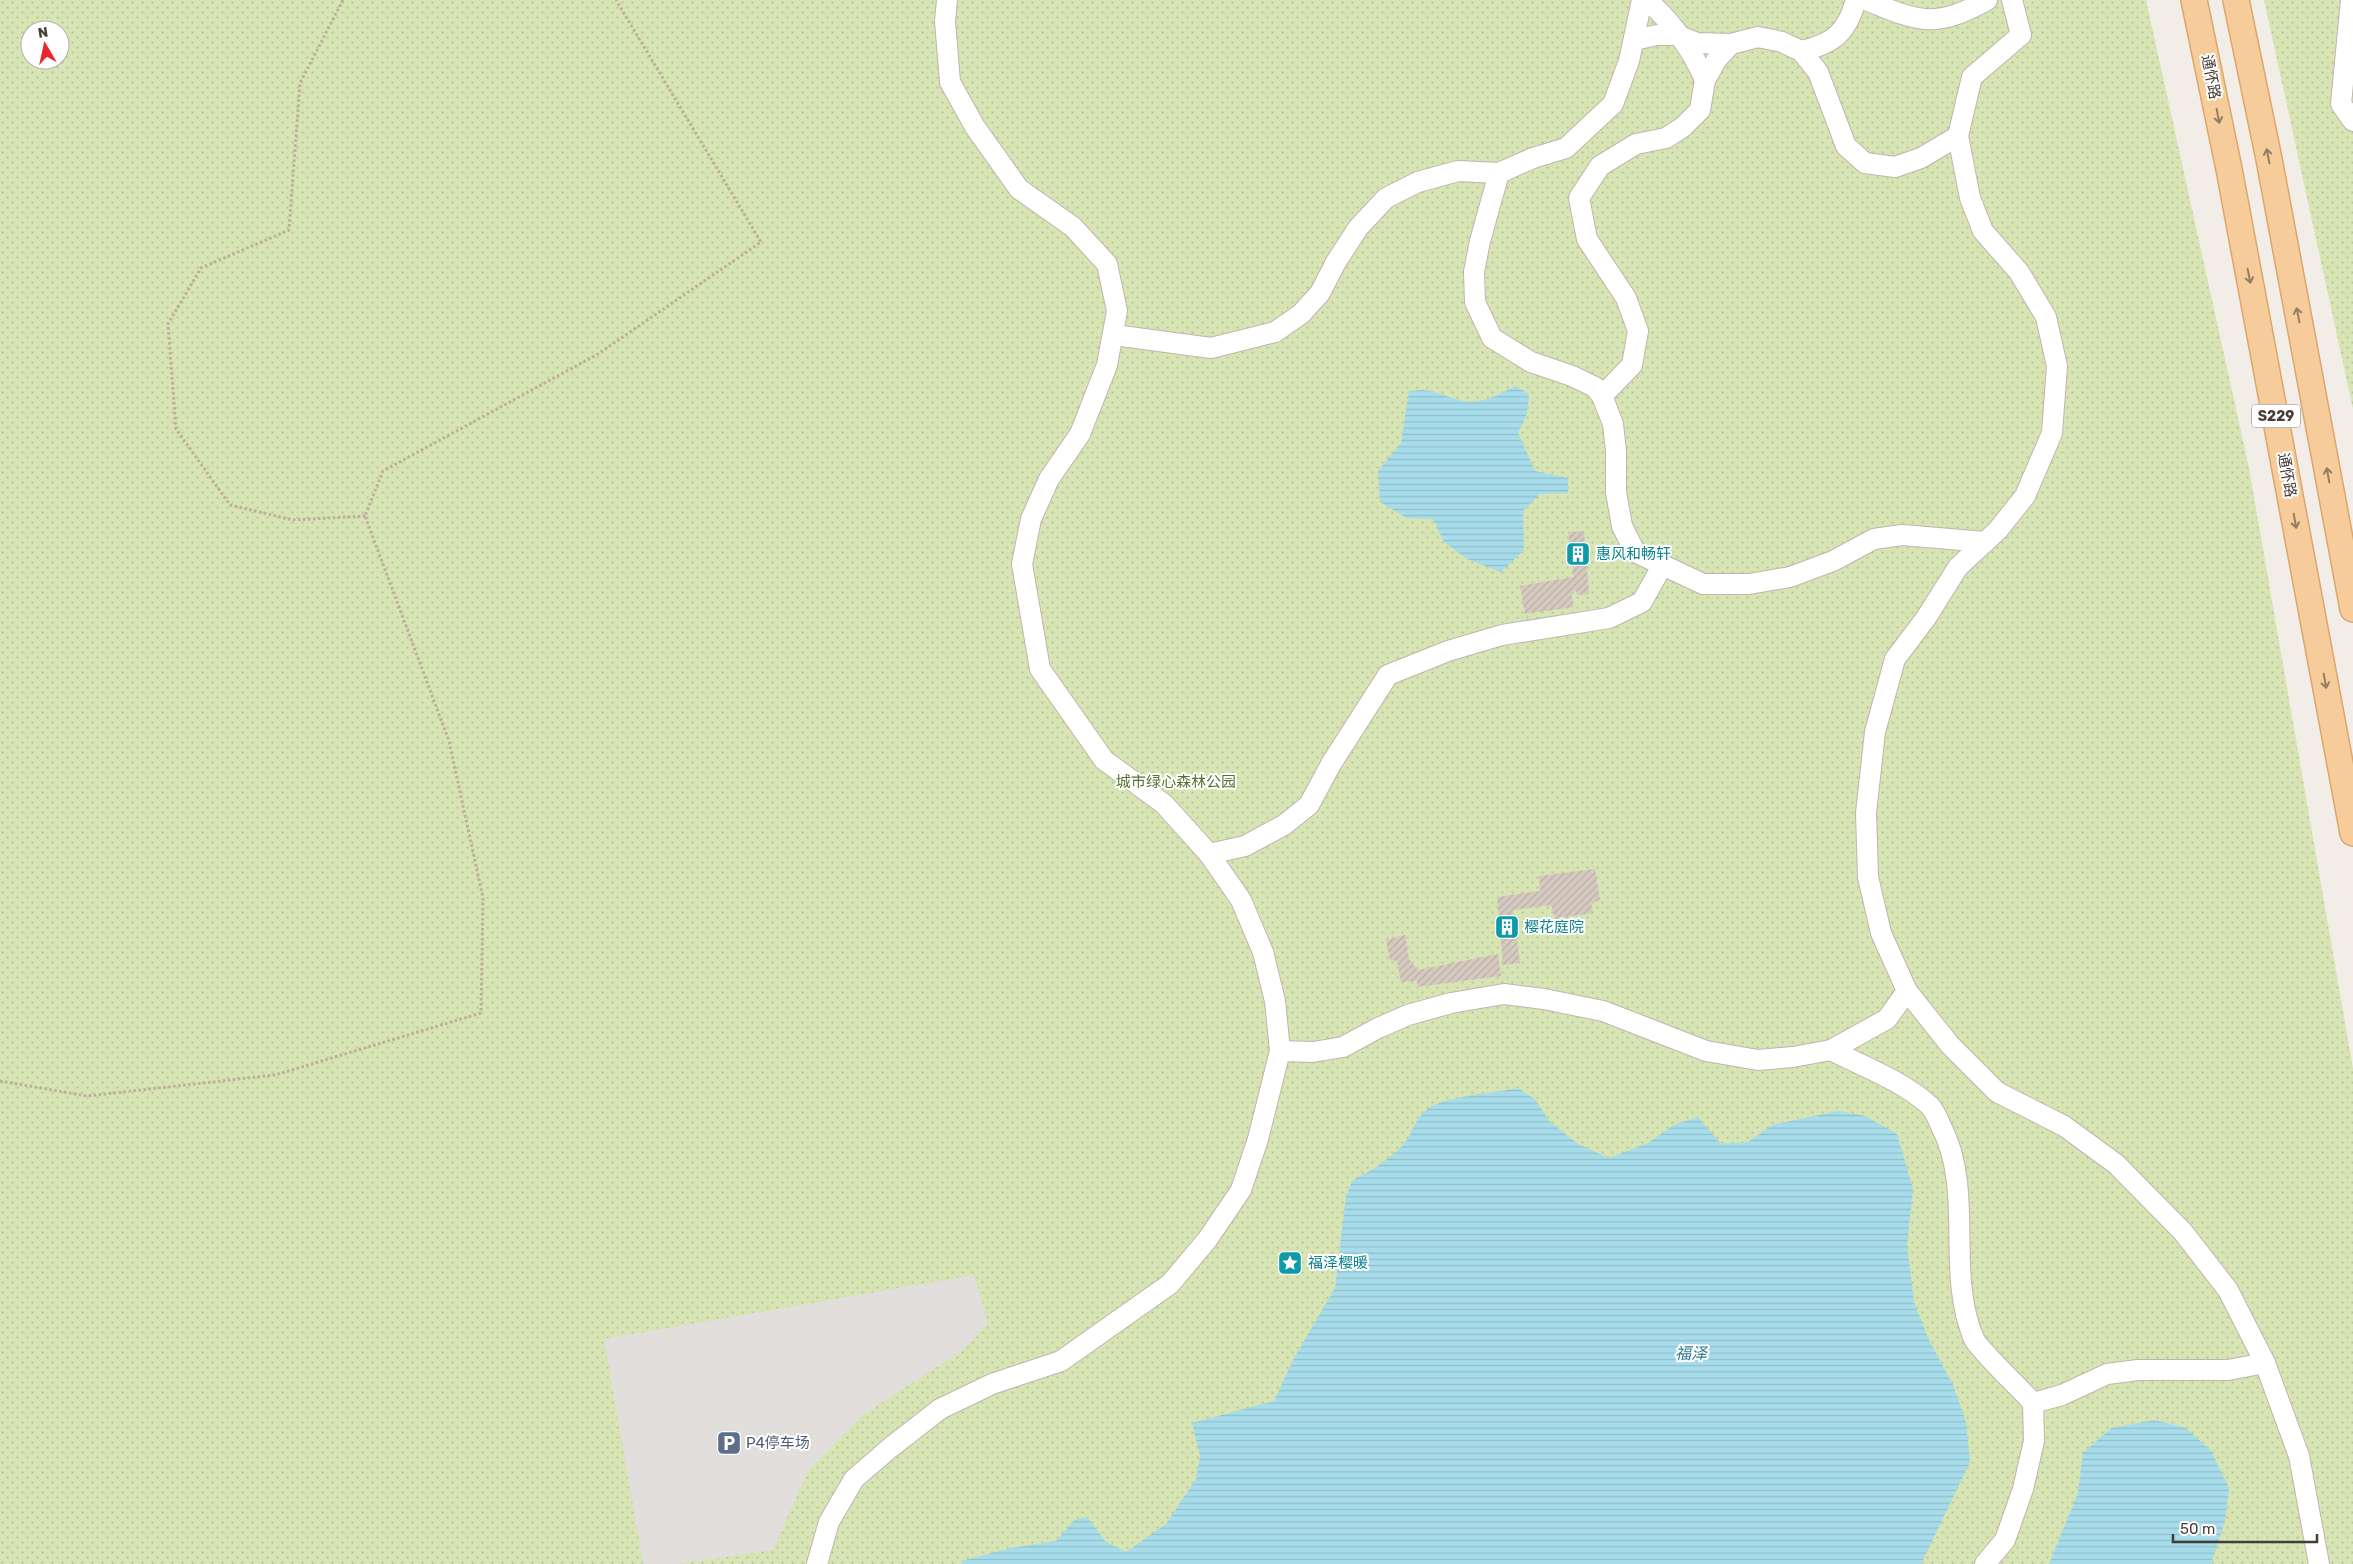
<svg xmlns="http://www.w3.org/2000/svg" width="2353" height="1564" font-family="Rubik,'Noto Sans SC',sans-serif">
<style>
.green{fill:url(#green-dots);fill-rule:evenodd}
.parking{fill:#e1dedc}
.water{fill:url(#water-rules)}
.building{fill:url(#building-hatch)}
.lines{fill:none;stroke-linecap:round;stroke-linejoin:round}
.minor-casing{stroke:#c0b6ad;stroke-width:22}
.major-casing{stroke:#dba66c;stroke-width:28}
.path{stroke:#beac9d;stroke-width:3;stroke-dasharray:2.5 2.5;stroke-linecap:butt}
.minor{stroke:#fff;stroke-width:20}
.major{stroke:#f7cc9b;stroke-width:25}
.oneway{stroke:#957d64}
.labels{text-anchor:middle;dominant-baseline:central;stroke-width:4;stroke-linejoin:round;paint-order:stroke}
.shield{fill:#fff;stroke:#7d7773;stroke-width:1}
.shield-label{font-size:14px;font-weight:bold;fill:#453d37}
.street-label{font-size:15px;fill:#453d37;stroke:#fff}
.culture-label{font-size:15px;fill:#0d838f;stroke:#fff;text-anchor:start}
.park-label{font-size:15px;fill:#54732e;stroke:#fff}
.service-label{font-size:15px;fill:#4e5e75;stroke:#fff;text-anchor:start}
.water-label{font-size:16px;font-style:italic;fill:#317b92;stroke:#fff}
</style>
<defs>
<pattern id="green-dots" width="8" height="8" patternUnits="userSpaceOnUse" patternTransform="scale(1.25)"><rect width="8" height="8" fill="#d7e4b3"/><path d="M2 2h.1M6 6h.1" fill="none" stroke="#bac49b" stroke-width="1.8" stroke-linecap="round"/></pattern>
<pattern id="water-rules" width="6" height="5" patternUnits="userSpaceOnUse" patternTransform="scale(1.25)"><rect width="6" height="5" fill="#a7dceb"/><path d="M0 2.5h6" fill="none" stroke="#91beca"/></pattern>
<pattern id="building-hatch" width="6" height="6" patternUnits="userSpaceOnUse" patternTransform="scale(1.25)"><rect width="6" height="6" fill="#d6cac0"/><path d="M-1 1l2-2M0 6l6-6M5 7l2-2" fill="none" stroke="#b9aea6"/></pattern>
</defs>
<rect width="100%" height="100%" fill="#f2ede7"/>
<g class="green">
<path d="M0 0H2146L2249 468 2353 1069V1564H0ZM30 30H60V60H30Z"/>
<path d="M2264 0H2353V410V409Z"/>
</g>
<path class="parking" d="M974 1275 988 1323 963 1350 863 1415 808 1471 773 1550 677 1564H643L604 1339Z"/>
<g class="water">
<path d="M1515 386 1529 394 1527 414 1518 433 1535 471 1568 478V493L1540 494 1523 511 1524 550 1501 572 1467 559 1444 542 1433 519 1407 518 1380 502 1378 471 1401 443 1409 391C1435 388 1436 394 1459 400 1478 406 1499 395 1515 386Z"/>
<path d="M1518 1088 1535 1099 1549 1121 1578 1144 1609 1158 1648 1143 1674 1125 1698 1117 1721 1144 1748 1142 1772 1125 1838 1111 1865 1116 1897 1134 1913 1189 1907 1245 1914 1302 1928 1338 1953 1385 1966 1422 1970 1462 1921 1564H962L961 1561 1011 1548 1056 1541 1075 1520 1087 1517 1105 1541 1126 1552 1166 1524 1196 1479 1200 1456 1192 1423 1274 1401 1293 1360 1335 1288 1346 1196 1353 1180C1371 1171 1389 1160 1403 1145 1414 1133 1412 1121 1429 1108 1444 1097 1498 1092 1518 1088Z"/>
<path d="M2155 1420 2186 1428 2211 1451 2229 1488 2225 1521 2211 1564H2049L2078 1493 2083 1453 2111 1428Z"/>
</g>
<g class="building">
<path d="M1584 531 1589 594 1577 595 1576 591 1571 592 1574 607 1525 614 1520 586 1574 577 1568 532Z"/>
<path d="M1595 869 1600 900 1591 903 1593 913 1555 919 1551 905 1513 910 1520 963 1503 965 1497 897 1540 891 1539 876Z"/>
<path d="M1392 935 1394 938 1405 935 1409 959 1418 970 1498 954 1501 976 1417 987V981L1401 982 1397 961 1390 960 1386 940 1392 938Z"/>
</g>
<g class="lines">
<defs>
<g id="minor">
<path d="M1647 0C1671 21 1693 51 1705 80"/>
<path d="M1866 0C1919 22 1935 29 1987 0"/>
<path d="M2012 0 2021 35 1972 77 1958 136 1970 198 1983 231 2019 272 2046 317 2057 366 2052 433 2025 496 1998 530 1958 567 1926 618 1895 659 1875 732 1866 813 1868 877 1881 933 1907 991 1950 1045 1997 1092 2064 1126 2116 1164 2183 1232 2228 1290 2265 1363 2299 1456 2319 1564"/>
<path d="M2351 0 2341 104 2353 121"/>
<path d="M1634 40 1657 35H1677L1697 43 1731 44"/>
<path d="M1801 51C1834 44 1847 32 1856 0"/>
<path d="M1499 173 1480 241 1474 272 1475 302 1492 338 1531 362 1572 376 1595 387 1602 396 1613 424 1616 451V492L1622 526 1635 552 1703 584H1749L1790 577 1833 561 1874 539 1902 535 1985 542"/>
<path d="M1114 335 1211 348 1275 332 1301 314 1320 293 1336 262 1358 228 1386 198 1418 182 1458 171 1499 173 1533 158 1566 148 1613 104 1629 61 1642 0"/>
<path d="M1602 396 1632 365 1638 331 1626 298 1587 239 1579 198 1600 166 1636 144 1666 138 1683 127 1700 110 1705 80 1717 59 1731 44 1758 37 1782 42 1801 51 1818 72 1846 146 1865 163 1895 167 1921 158 1958 136"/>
<path d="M1209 854 1245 846 1284 825 1309 805 1331 764 1388 675 1448 651 1502 635 1609 618 1642 602 1662 566"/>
<path d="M1831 1050C1864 1067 1903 1081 1930 1106 1935 1111 1938 1120 1941 1126 1975 1192 1945 1271 1974 1339 1980 1351 2022 1390 2033 1403L2034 1441 2023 1489 2005 1540 1985 1564"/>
<path d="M1280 1051 1313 1052 1343 1047 1378 1028 1408 1015 1451 1003 1504 994 1544 999 1603 1011 1706 1051 1758 1060 1793 1057 1831 1050 1887 1019 1907 991"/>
<path d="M2033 1403 2062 1395 2107 1374 2138 1370H2228L2265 1363"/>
<path d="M817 1564 829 1522 854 1479 890 1448 940 1409 992 1384 1061 1361 1170 1284 1207 1240 1241 1190 1258 1139 1280 1051 1275 1001 1263 952 1241 900 1209 854 1164 804 1104 760 1040 669 1022 564 1031 519 1049 479 1080 434 1107 365 1117 311 1107 264 1073 227 1019 189 975 127 950 82 945 21 947 0"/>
</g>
<g id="major">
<path d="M2194 0 2229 169 2353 833"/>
<path d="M2236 0 2269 159 2353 609"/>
</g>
</defs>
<use href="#minor" class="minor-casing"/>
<use href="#major" class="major-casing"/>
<g class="path">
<path d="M343 0 300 83 289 230 201 268 168 324 176 429 230 505 293 520 365 516"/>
<path d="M0 1081 87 1096 275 1075 481 1013 483 898 449 741 365 516 383 471 598 354 761 242 616 0"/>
</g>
<use href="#minor" class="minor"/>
<use href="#major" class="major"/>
</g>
<defs><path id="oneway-shaft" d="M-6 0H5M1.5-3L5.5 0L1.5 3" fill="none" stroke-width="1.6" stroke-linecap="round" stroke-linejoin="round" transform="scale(1.25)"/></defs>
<g class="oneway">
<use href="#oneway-shaft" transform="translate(2218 116) rotate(79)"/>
<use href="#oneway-shaft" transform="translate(2268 156) rotate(-101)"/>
<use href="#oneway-shaft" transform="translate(2249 276) rotate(79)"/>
<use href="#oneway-shaft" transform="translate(2298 315) rotate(-101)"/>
<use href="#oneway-shaft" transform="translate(2328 475) rotate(-100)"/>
<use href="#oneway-shaft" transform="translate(2295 521) rotate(80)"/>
<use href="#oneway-shaft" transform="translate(2325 681) rotate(80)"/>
</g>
<defs>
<symbol id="building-square" viewBox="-11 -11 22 22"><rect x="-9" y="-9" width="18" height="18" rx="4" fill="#0f9aa8" stroke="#fff"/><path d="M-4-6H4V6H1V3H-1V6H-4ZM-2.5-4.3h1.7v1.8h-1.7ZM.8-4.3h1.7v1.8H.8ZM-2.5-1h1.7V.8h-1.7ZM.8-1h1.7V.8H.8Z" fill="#fff"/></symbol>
<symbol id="sight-square" viewBox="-11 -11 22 22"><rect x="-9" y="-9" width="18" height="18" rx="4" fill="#0f9aa8" stroke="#fff"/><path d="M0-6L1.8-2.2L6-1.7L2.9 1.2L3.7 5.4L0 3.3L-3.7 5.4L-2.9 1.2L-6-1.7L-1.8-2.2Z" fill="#fff"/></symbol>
<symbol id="parking-square" viewBox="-11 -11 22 22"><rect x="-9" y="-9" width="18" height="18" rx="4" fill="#5c6f8a" stroke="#fff"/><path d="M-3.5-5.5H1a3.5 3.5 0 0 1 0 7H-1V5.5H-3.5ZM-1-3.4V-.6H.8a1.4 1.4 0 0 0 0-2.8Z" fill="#fff"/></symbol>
</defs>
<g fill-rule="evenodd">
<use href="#building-square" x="1564" y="540" width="28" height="28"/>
<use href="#building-square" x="1493" y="913" width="28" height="28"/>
<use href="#sight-square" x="1276" y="1249" width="28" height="28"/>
<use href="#parking-square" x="715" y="1429" width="28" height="28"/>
</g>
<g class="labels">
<rect class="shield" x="2252" y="404.5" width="48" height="23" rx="4"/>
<g class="shield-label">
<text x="2276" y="416">S229</text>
</g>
<g class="street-label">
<text transform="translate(2211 77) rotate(79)">通怀路</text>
<text transform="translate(2287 475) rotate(80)">通怀路</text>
</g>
<g class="culture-label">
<text x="1596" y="554">惠风和畅轩</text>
<text x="1524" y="927">樱花庭院</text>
<text x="1308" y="1263">福泽樱暖</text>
</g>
<g class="park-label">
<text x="1176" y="782">城市绿心森林公园</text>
</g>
<g class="service-label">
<text x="746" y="1443">P4停车场</text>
</g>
<g class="water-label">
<text x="1691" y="1353">福泽</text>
</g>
</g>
<g transform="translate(45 45) rotate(351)"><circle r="24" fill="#ffffff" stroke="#b5b1af"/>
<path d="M0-4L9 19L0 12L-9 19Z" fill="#eb262c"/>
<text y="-8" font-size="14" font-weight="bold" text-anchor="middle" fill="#453d37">N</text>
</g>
<path d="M2173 1534v8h144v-8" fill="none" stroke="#453d37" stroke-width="2.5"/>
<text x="2180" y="1534" font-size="15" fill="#453d37" stroke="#ffffff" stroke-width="4" paint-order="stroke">50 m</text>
</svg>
